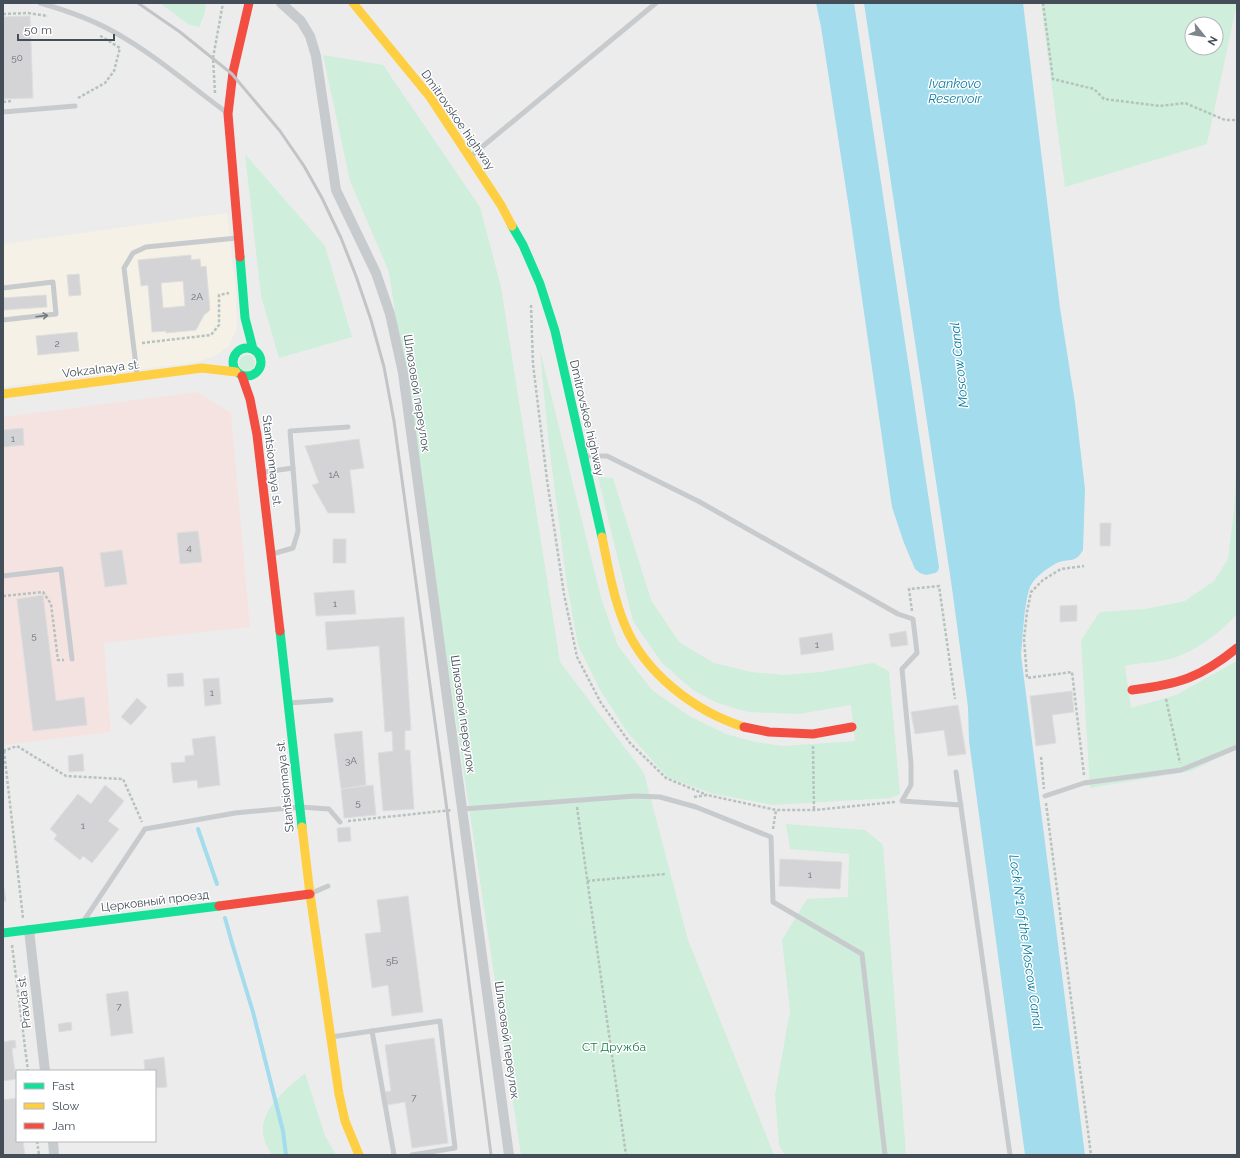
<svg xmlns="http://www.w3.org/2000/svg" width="1240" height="1158" font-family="Raleway,sans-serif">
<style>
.commercial{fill:#f5f1e6}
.medical{fill:#f5e3e1}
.green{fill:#cfeedc;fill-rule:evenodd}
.water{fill:#a2dced}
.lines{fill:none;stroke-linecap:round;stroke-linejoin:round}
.stream{stroke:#a2dced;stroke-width:4}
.building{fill:#d4d4d7;stroke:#dededf;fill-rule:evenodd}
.path{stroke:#b5c2be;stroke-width:2.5;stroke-dasharray:3 2;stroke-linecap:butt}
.lane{stroke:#c8cbcd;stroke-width:5}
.street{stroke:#c8cbcd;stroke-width:10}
.fast{stroke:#16e098;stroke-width:9}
.slow{stroke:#ffcf43;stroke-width:9}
.jam{stroke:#f24e42;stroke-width:9}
.rail{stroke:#c2c4c7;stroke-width:3}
.oneway{stroke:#727a82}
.labels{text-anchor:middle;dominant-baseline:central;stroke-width:3;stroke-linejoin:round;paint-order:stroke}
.number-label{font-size:10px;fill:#69717a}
.street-label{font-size:12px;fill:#434e59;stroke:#fff}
.park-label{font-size:12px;fill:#137b4a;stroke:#fff}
.water-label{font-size:13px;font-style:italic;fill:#087ca0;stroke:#fff}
</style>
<rect width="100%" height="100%" fill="#edecec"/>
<path class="commercial" d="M227 213 236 294 237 328 229 346 217 355 198 362 3 387V244Z"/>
<path class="medical" d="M197 392 231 413 250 627 104 643 111 732 3 745V417Z"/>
<g class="green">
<path d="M160 3H206L205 12 199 27 188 24Z"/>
<path d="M1041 3H1237L1207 144 1065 187ZM1192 24H1216V48H1192Z"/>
<path d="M323 55 383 65 480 207 501 287 560 662 644 773 688 940 774 1155H521L389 272 350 181Z"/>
<path d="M245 154 325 246 352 337 279 358 261 296Z"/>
<path d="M540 350 601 598 618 646 652 690 689 716 726 734 755 742 783 746 855 741 851 705 799 714 748 712 717 703 693 690 662 663 633 621 598 477 613 478 651 600 679 642 714 663 751 672 784 675 820 672 873 663 889 671 900 794 891 798 773 805 710 793 667 777 627 732 599 688 578 645 567 585 548 437Z"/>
<circle cx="247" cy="363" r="8"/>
<path d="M1237 449V614C1220 633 1198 649 1174 658 1158 663 1140 662 1125 666L1131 708 1176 695 1237 661V749L1191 771 1090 788 1081 640 1100 612 1146 609 1185 601 1214 581 1228 559 1234 511Z"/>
<path d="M786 824 865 830 883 845 906 1155H785L779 1146 775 1095 790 1011 782 940 807 899 848 897 849 854 790 849Z"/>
<path d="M305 1073 325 1136 336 1155H272C270 1150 265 1144 264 1138 257 1110 287 1089 305 1073Z"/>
</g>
<g class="water">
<path d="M816 3H854L939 567 938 571 935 573 926 575 920 573 915 569 904 543 892 507 850 215 821 27Z"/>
<path d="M864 3H1023L1060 308 1075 403 1085 489 1083 550C1075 565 1067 557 1055 564 1046 569 1034 578 1030 587 1024 603 1023 637 1021 655L1085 1155H1025L969 741 968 707 952 588Z"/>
</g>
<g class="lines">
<g class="stream">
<path d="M198 829 217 884"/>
<path d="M225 918 232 943 253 1012 283 1131 286 1155"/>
</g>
</g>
<g class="building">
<path d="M30 16 33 98 3 99V17Z"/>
<path d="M191 255V260L200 259 201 267 206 266 210 310 204 315 196 330 166 333V331L152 332 148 285 141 286 138 260ZM183 281 185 306 163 308 161 283Z"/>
<path d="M79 274 81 295 69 296 67 275Z"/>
<path d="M46 295 47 307 3 310V298Z"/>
<path d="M77 332 79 351 38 355 36 336Z"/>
<path d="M23 428 24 445 3 447V430Z"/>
<path d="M359 439 364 468 350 470 355 513H328L312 485 319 483 305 446Z"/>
<path d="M1100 523H1111L1110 546H1100Z"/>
<path d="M198 531 202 562 180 564 177 533Z"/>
<rect x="333" y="539" width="13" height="24"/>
<path d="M122 550 127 584 105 587 100 553Z"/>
<path d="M354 590 356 614 316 616 314 593Z"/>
<path d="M43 595 56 701 84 697 87 725 33 731 17 599Z"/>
<path d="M1077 605V621L1060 622V606Z"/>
<path d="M404 617 411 730 405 731V750H410L414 809 383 811 378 753 393 751 392 731 385 732 379 646 327 650 325 622Z"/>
<path d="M906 631 908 645 891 647 889 634Z"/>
<path d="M832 633 834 650 801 655 799 638Z"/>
<path d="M183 673 184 686 168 687 167 674Z"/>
<path d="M219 678 221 704 205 706 203 679Z"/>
<path d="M1072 691 1074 712 1052 715 1056 743 1036 746 1030 696Z"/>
<path d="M137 698 147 707 131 725 121 717Z"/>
<path d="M958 705 966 754 948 756 944 730 915 734 911 712Z"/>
<path d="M362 731 366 785 341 789 334 734Z"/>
<path d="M215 736 220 785 198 788 197 780 173 783 171 763 185 762V756L194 755 192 739Z"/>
<path d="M83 754 84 771 69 772 68 756Z"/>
<path d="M105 785 124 801 108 821 119 829 92 863 83 856 80 860 54 839 57 835 50 829 78 794 91 804Z"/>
<path d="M373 785 376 815 344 818 341 789Z"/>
<path d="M350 827 351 841 338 842 337 828Z"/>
<path d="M780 859 842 862 840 889 779 886Z"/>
<path d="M3 887H4L6 901 3 902Z"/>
<path d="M408 896 423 1012 392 1016 388 985 372 988 365 934 381 932 377 900Z"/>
<path d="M128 991 133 1033 111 1036 106 994Z"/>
<path d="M71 1022 72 1030 59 1032 58 1024Z"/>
<path d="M434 1038 448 1143 412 1148 405 1102 387 1105 385 1092 391 1091 385 1045Z"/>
<path d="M15 1040 16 1048H12L15 1072H17V1079L3 1081V1042Z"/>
<path d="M164 1057 167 1087 155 1088V1071H145L144 1060Z"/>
<path d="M17 1098V1141H23L25 1155H3V1100Z"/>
</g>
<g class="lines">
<g class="path">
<path d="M1043 3 1053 79 1094 89 1104 99 1160 106 1185 103 1225 120H1236L1237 119"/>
<path d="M3 14 28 13 48 16"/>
<path d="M215 93 213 58 223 3"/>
<path d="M78 98 105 83 114 71 120 48 99 35"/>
<path d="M3 102 11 101"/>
<path d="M531 305 533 364 547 480 564 594 577 657 601 703 630 743 666 778 707 795"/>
<path d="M142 343 211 335 219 325V295L229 293"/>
<path d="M3 596 43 592 51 604 58 660H64"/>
<path d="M912 611 909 589 939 586 955 699"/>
<path d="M1166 699 1180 763"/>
<path d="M813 746 814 810"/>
<path d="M3 751 17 746 66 776 123 779 142 822"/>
<path d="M4 751 23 918"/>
<path d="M1041 757 1044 789"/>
<path d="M1084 775 1072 672 1027 678 1024 639 1027 612 1031 592 1043 580 1061 569 1084 566"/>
<path d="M694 797 707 795 776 810H814L895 802"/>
<path d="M1046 803 1091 1155"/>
<path d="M577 807 626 1155"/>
<path d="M348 821 452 810"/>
<path d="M773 829 776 810"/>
<path d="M587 881 666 874"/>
<path d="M12 945 28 1071"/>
<path d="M37 1141 39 1155"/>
</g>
<g class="lane">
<path d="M40 3C65 10 91 19 114 32 154 54 189 85 226 112"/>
<path d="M3 112 75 106"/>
<path d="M471 156 656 3"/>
<path d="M3 288 53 282 56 314 3 320"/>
<path d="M137 374 124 268 133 253 146 247 237 238"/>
<path d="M584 456H607L698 501 898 614 913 619 917 653 902 669 911 764V785L902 801 961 805"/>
<path d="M264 472 293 468"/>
<path d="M272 554 293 548 298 531 290 431 348 427"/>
<path d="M3 576 61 569 72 659"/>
<path d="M289 703 331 700"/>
<path d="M956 772 1010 1155"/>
<path d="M1045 796 1084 783 1181 770 1237 747"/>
<path d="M463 809 635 796 660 797 696 807 771 837 773 902 862 954 885 1155"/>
<path d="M312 893 328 886"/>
<path d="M85 919 145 829 235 813 300 807 329 809 340 822"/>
<path d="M372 1031 394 1155"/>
<path d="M331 1037 440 1021 455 1148 412 1155"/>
</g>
<g class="street">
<path d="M281 3 301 21 310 36 316 56 336 190 376 273 390 314 403 373 509 1155"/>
<path d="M29 930 45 1071"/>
<path d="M53 1141 54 1155"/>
</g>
<g class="fast">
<path d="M512 226 523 245 540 284 555 331 602 537"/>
<path d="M240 257 245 318 253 349"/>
<circle cx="247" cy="362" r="14"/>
<path d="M280 631 302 827"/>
<path d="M3 933 219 906"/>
</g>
<g class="slow">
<path d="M353 3 430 97 501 205 512 226"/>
<path d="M3 394 202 368 236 372"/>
<path d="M602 537C608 566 613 596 624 623 644 673 694 711 744 727"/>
<path d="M302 827 310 894 339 1094 345 1121 359 1155"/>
</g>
<g class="jam">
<path d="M240 257 228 114 233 72 249 3"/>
<path d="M242 376 250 399 257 435 280 631"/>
<path d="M1132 690C1179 684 1200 678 1237 648"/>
<path d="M744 727 769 732 813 734 852 727"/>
<path d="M219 906 310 894"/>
</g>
<path class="rail" d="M138 3 180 32 232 74 280 131 304 166 322 198 341 238 356 276 371 320 384 367 394 421 447 810 491 1155"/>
</g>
<defs><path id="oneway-shaft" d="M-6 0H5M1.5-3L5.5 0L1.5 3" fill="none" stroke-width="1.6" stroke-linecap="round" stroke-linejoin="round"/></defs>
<use class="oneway" href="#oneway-shaft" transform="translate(42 316) rotate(-7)"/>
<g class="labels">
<g class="number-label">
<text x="17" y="57">50</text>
<text x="197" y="296">2А</text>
<text x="57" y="343">2</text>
<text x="13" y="438">1</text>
<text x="334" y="474">1А</text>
<text x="189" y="547">4</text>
<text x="335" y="603">1</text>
<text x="34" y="635">5</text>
<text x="817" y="644">1</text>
<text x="212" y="692">1</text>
<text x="351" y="760">3А</text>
<text x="358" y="802">5</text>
<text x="83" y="825">1</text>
<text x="810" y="874">1</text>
<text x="392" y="960">5Б</text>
<text x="119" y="1006">7</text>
<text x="414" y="1097">7</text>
</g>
<g class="street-label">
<text transform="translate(458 120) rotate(55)">Dmitrovskoe highway</text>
<text transform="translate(101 369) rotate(-7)">Vokzalnaya st.</text>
<text transform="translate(417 393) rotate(81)">Шлюзовой переулок</text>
<text transform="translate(587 418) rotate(77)">Dmitrovskoe highway</text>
<text transform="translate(272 461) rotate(83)">Stantsionnaya st.</text>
<text transform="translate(463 714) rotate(82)">Шлюзовой переулок</text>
<text transform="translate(285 786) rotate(-96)">Stantsionnaya st.</text>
<text transform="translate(155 901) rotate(-7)">Церковный проезд</text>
<text transform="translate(24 1002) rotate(-96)">Pravda st.</text>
<text transform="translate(507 1040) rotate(82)">Шлюзовой переулок</text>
</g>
<g class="park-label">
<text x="614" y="1047">СТ Дружба</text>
</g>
<g class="water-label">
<text x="955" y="83">Ivankovo<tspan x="955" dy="15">Reservoir</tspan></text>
<text transform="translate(959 365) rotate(-96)">Moscow Canal</text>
<text transform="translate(1026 942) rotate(82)">Lock №1 of the Moscow Canal</text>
</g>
</g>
<rect width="1240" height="1158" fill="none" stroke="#434e59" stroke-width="8"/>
<rect x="16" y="1070" width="140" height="72" fill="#ffffff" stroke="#b4b8bd"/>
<rect x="24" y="1083" width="20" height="6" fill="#16e098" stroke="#b4b8bd"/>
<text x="52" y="1090" font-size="12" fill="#434e59">Fast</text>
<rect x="24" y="1103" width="20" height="6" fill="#ffcf43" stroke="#b4b8bd"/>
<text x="52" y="1110" font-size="12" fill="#434e59">Slow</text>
<rect x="24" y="1123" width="20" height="6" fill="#f24e42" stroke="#b4b8bd"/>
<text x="52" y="1130" font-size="12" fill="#434e59">Jam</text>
<g transform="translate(1204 36) rotate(120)"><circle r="19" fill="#ffffff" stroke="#b4b8bd"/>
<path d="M0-3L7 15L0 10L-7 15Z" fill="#7e858c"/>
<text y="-6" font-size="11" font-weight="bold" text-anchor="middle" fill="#434e59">N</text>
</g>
<path d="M18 34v6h96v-6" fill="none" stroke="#434e59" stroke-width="2"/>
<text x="24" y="34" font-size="12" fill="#434e59" stroke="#ffffff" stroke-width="3" paint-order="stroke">50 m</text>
</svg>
